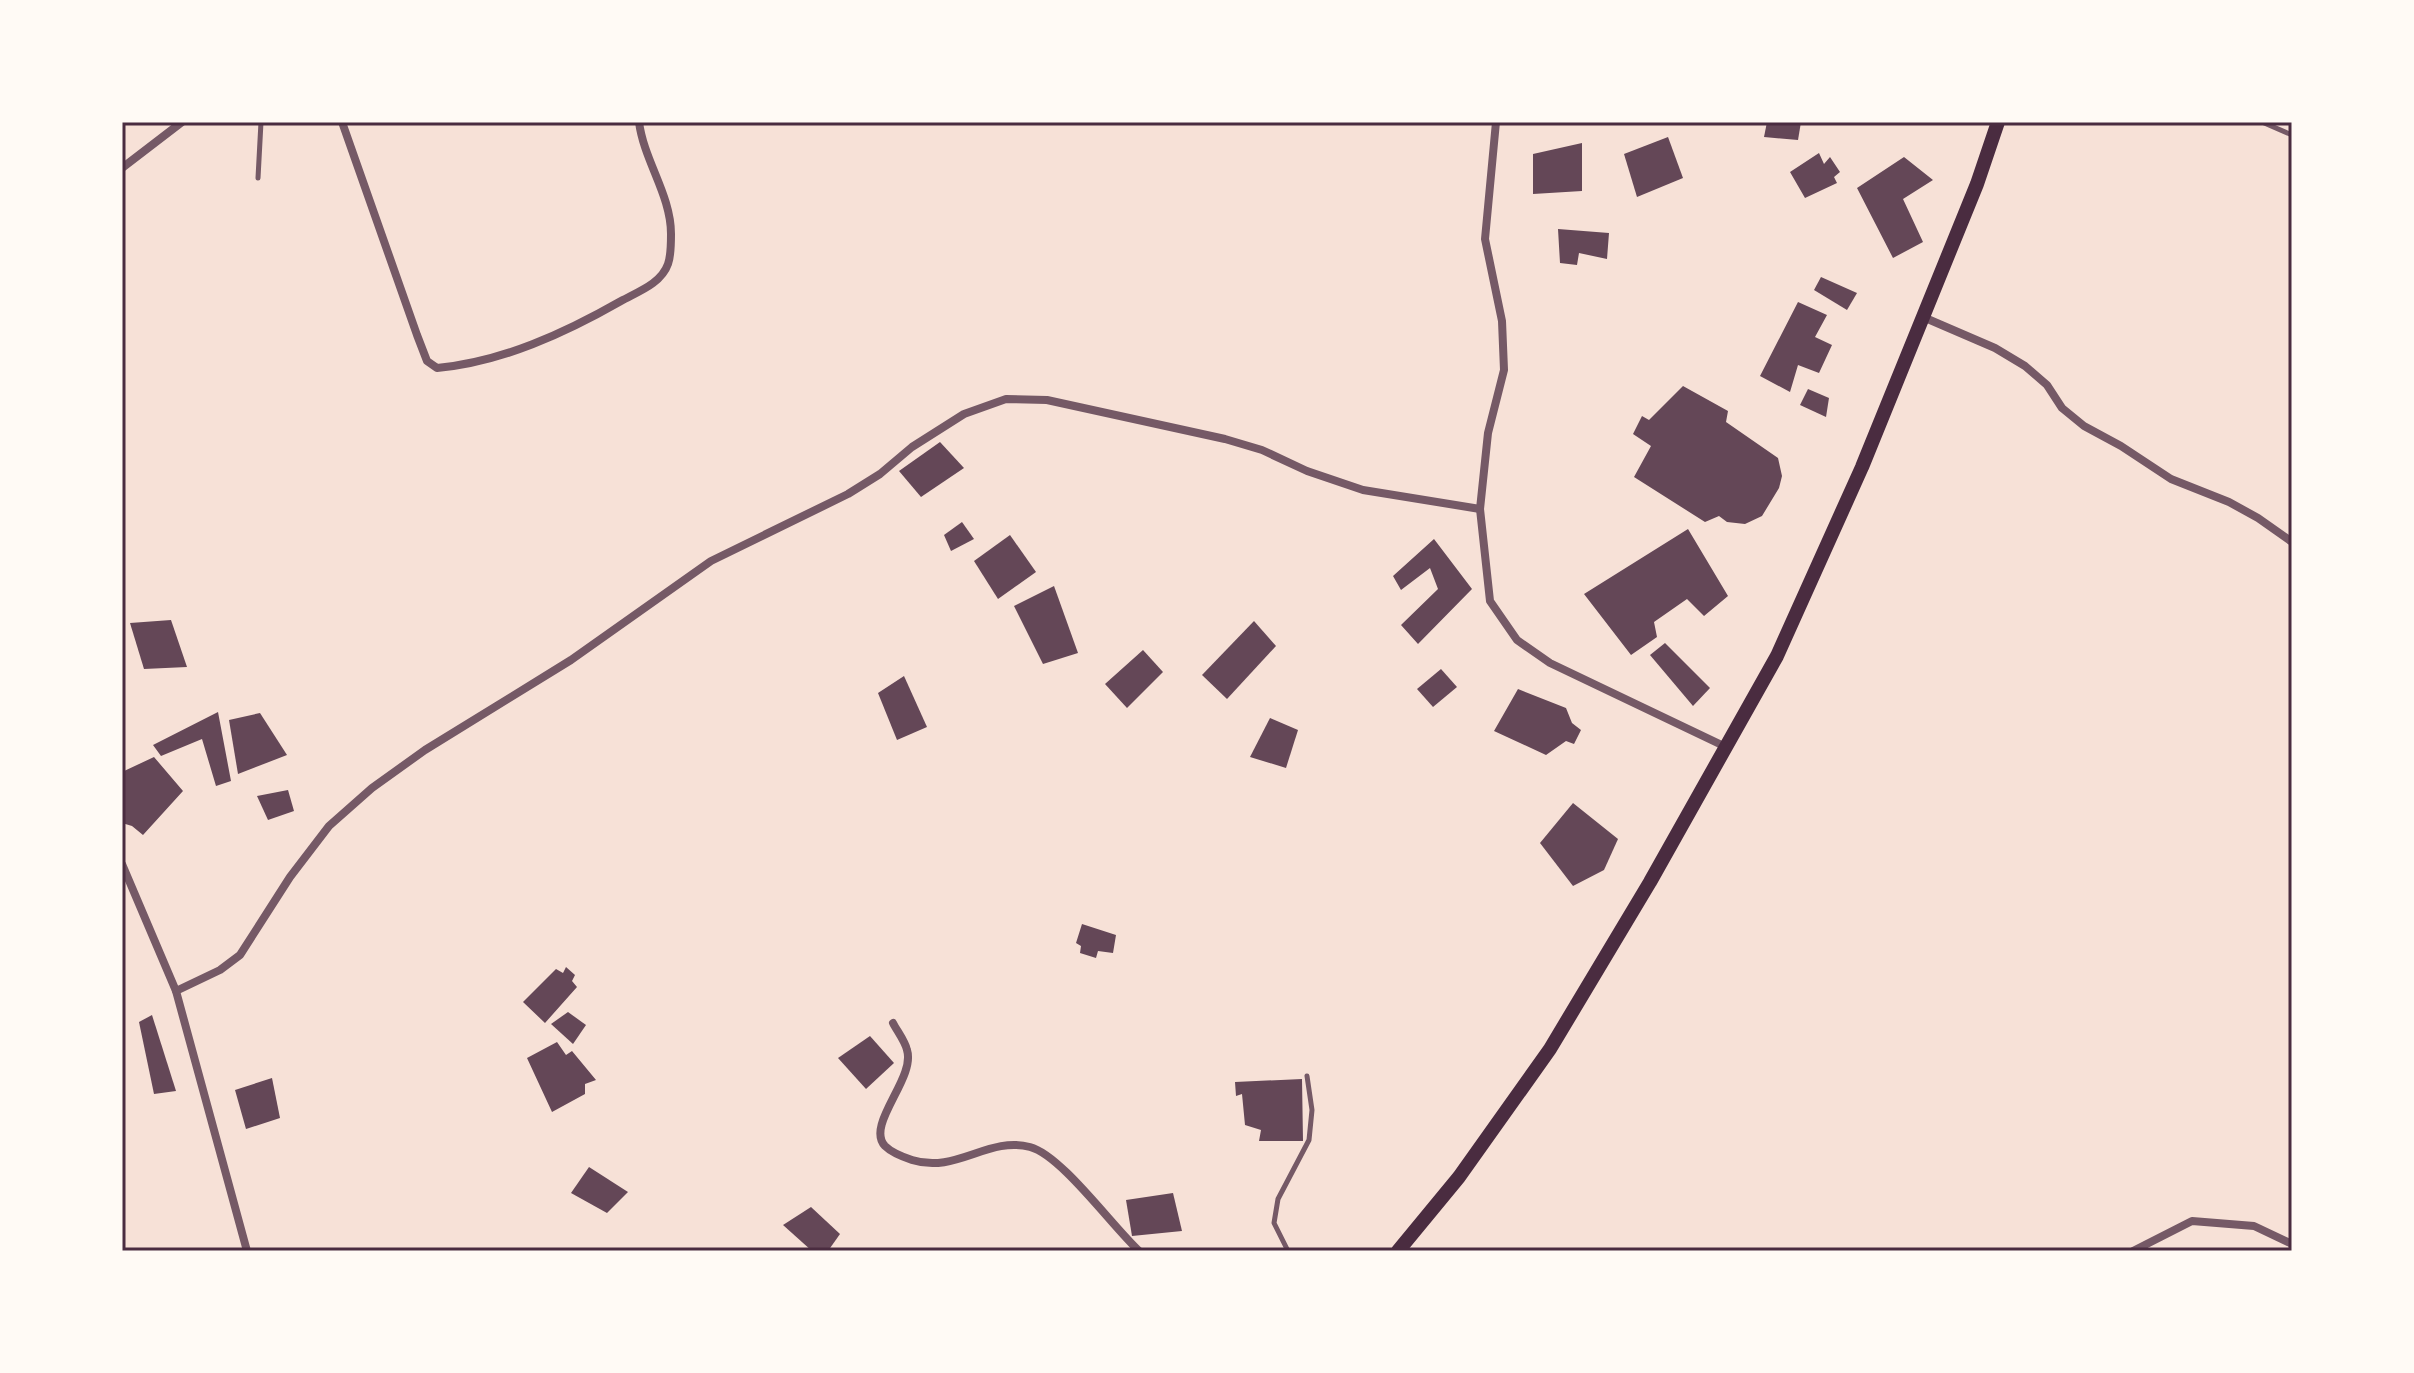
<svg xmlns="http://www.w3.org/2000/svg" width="2414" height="1373" font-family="'Open Sans',sans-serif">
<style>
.building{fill:#644757}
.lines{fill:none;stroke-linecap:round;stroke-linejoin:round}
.service{stroke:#755966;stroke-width:5}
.minor{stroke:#755966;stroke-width:8}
.secondary{stroke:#4a2c40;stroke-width:14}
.neatline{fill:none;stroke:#4a2c40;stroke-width:3}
</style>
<rect width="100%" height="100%" fill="#f7e1d7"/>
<g class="building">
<path d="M1767 122H1801L1798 140 1764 137Z"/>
<path d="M1668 137 1683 178 1637 197 1624 154Z"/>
<path d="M1582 143V191L1533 194V154Z"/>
<path d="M1819 153 1824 164 1830 157 1840 172 1834 177 1837 183 1805 198 1790 172Z"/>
<path d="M1904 157 1933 180 1903 199 1923 242 1893 258 1857 188Z"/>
<path d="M1558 229 1609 233 1607 259 1579 253 1577 265 1560 263Z"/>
<path d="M1821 277 1857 293 1847 310 1814 290Z"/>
<path d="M1798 302 1827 315 1815 337 1832 345 1819 373 1798 365 1790 392 1760 376Z"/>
<path d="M1683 386 1728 411 1726 422 1778 458 1782 476 1779 488 1762 516 1745 524 1727 522 1719 516 1705 522 1634 477 1651 446 1633 434 1642 416 1649 420Z"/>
<path d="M1808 389 1829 398 1826 417 1800 405Z"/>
<path d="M940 442 964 468 921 497 899 471Z"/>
<path d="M962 522 974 539 951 551 944 535Z"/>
<path d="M1688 529 1728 596 1704 616 1687 599 1654 622 1657 637 1631 655 1584 594Z"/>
<path d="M1010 535 1036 572 998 599 974 561Z"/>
<path d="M1434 539 1472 589 1418 644 1401 625 1438 589 1430 568 1401 590 1393 576Z"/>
<path d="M1054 586 1078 653 1043 664 1014 606Z"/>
<path d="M171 620 187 667 144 669 130 623Z"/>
<path d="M1254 621 1276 646 1227 699 1202 675Z"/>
<path d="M1665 643 1710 688 1693 706 1650 655Z"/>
<path d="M1143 650 1163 672 1127 708 1105 684Z"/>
<path d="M1441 669 1457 687 1433 707 1417 689Z"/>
<path d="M904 676 927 727 897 740 878 693Z"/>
<path d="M1518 689 1566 708 1572 723 1581 730 1574 744 1566 741 1546 755 1494 731Z"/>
<path d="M218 712 231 781 216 786 202 739 161 756 153 745Z"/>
<path d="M260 713 287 755 238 774 229 720Z"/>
<path d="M1270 718 1298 730 1286 768 1250 757Z"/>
<path d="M154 757 183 791 143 835 132 826 122 823V772Z"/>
<path d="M288 790 294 811 268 820 257 796Z"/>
<path d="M1573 803 1618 839 1604 870 1573 886 1540 843Z"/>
<path d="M1082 924 1116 935 1113 953 1098 951 1096 958 1080 953 1081 946 1076 943Z"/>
<path d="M566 967 575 975 572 981 577 987 545 1023 523 1002 556 969 563 973Z"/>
<path d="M568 1012 586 1025 573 1044 551 1024Z"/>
<path d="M152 1015 176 1091 154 1094 139 1022Z"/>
<path d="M870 1036 894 1063 866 1089 838 1058Z"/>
<path d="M557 1042 566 1055 572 1051 596 1080 585 1084V1094L552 1112 527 1058Z"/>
<path d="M272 1078 280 1118 246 1129 235 1090Z"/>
<path d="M1302 1079 1303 1141H1259L1261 1130 1245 1125 1242 1094 1236 1096 1235 1082Z"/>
<path d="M589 1167 628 1192 607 1213 571 1193Z"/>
<path d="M1173 1193 1182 1231 1132 1236 1126 1200Z"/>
<path d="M811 1207 840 1234 828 1251H812L783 1225Z"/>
</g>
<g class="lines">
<g class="service">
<path d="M2262 122 2292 135"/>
<path d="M258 178 261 122"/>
<path d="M1288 1251 1274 1223 1278 1199 1309 1140 1312 1110 1307 1076"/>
</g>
<g class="minor">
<path d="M342 122 417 335 427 361 437 368C502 362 565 333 621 301 637 292 661 284 668 264 671 256 671 242 671 234 671 195 644 161 639 122"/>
<path d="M1496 122 1485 239 1502 321 1504 370 1488 433 1480 509 1490 601 1517 640 1550 663 1726 747"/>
<path d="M122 168 182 122"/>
<path d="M1923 317 1995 348 2025 366 2047 385 2062 408 2084 426 2121 446 2171 479 2229 502 2258 518 2292 542"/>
<path d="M122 864 176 991 247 1251"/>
<path d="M176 991 220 970 240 955 290 877 329 826 372 788 425 750 571 660 711 561 848 494 880 474 912 447 964 414 1006 399 1047 400 1225 439 1262 450 1307 471 1363 490 1480 509"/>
<path d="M893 1023C897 1031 905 1041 907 1050 916 1078 865 1125 885 1146 892 1153 903 1157 912 1160 956 1174 988 1136 1030 1147 1061 1155 1112 1226 1139 1251"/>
<path d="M2133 1251 2192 1221 2254 1226 2292 1244"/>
</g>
<path class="secondary" d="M1398 1251 1459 1177 1550 1049 1650 882 1777 656 1862 467 1977 184 1998 122"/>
</g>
<rect width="2414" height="1373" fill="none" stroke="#fffaf5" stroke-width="248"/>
<rect x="124" y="124" width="2166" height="1125" class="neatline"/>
</svg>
